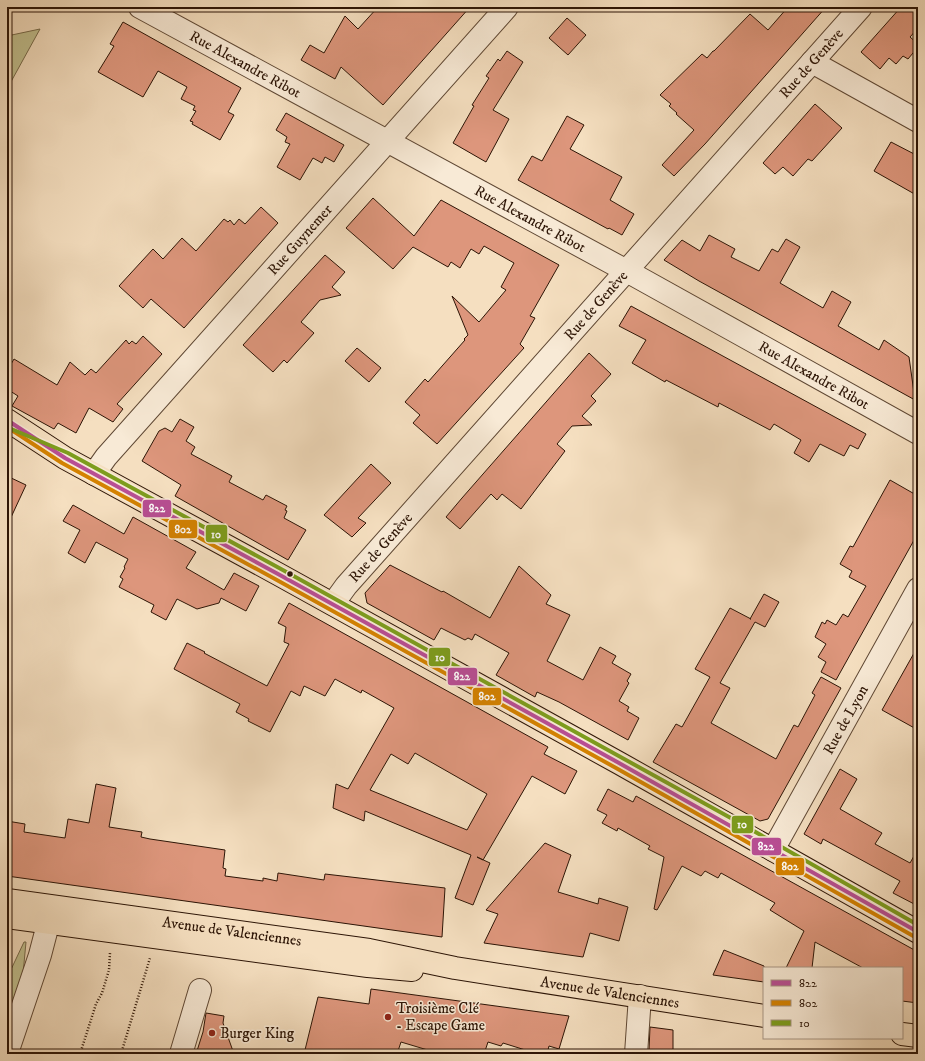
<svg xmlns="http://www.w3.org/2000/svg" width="925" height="1061" font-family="'IM FELL DW Pica',serif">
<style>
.green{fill:#c1c08f;stroke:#776a4a}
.building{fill:#dd967c;stroke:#2d1506;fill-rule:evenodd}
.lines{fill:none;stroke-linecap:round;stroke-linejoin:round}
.minor-casing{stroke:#5f4834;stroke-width:24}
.major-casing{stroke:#2d1506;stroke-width:24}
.path{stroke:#2d1506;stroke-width:2.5;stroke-dasharray:1 2;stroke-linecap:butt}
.minor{stroke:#f8ead6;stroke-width:22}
.major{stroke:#f5dfc0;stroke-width:22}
.bus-1-casing{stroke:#f8ead6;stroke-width:7}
.bus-2-casing{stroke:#f8ead6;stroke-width:7}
.bus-3-casing{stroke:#f8ead6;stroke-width:7}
.bus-1{stroke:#b84e94;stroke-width:4}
.bus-2{stroke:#d48201;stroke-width:4}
.bus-3{stroke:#7d9d1d;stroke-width:4}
.bus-dot{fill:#2d1506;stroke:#f8ead6;stroke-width:1.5}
.poi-dot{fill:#8f2418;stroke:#f8ead6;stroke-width:1.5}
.labels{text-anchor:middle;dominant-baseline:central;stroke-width:3;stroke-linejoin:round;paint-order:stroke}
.street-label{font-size:15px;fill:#2d1506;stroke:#f8ead6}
.poi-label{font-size:15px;fill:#2d1506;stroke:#f8ead6;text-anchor:start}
.line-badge{stroke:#f8ead6;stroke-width:1.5}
.badge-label{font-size:11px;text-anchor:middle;font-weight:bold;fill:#fff}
</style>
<rect width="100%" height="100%" fill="#f5dfc0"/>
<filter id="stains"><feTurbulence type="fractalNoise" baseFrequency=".005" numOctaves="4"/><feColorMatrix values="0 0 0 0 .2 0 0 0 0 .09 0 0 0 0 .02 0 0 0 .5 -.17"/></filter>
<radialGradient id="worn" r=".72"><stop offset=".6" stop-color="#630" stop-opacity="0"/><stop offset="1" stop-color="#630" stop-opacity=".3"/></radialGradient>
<g class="green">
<path d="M40 29 7 89V36Z"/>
<path d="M24 942H26L23 974 7 1022V978Z"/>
</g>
<g class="building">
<path d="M378 7H470L383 105 341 67 335 79 301 60 310 45 324 53 345 16 358 29Z"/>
<path d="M788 7H826L705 144 674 176 662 165 694 130 676 114 677 113 669 106 671 104 660 95 702 54 707 58 713 51H714L750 14 768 30Z"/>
<path d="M901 7H918V28L910 37 918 44V47L908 59 903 56 896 64 889 58 880 69 861 52Z"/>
<path d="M567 18 586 35 568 55 549 38Z"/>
<path d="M123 22 241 88 228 112 234 115 220 140 192 124 193 122 190 121 196 111 193 110 195 106 181 99 187 87 158 71 143 97 98 72 114 46 110 44Z"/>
<path d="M507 51 523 62 493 110 509 119 486 162 453 143 474 106 472 105 489 78 486 76 498 59 500 61Z"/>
<path d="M815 104 842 128 812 161 808 159 793 176 783 167 775 174 763 163Z"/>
<path d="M286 113 344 145 334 162 325 157 322 163 313 158 300 180 277 167 290 144 285 142 287 137 276 130Z"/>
<path d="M567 116 584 125 570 149 622 177 610 200 634 214 622 235 609 228 608 229 518 180 532 156 542 161Z"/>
<path d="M891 142 918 156V196L874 171Z"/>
<path d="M373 198 414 236 441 200 559 265 530 316 535 318 520 344 524 348 437 444 413 423 420 415 405 402 425 379 428 382 465 340 464 339 468 335 452 296 479 322 506 290 501 287 514 263 484 246 479 254 471 249 460 268 451 262 448 267 413 247 393 269 346 228Z"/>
<path d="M261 207 278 223 184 328 151 299 143 308 119 286 153 249 163 259 182 238 196 251 224 219 228 222 230 220 234 225 239 219 245 224Z"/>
<path d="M709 235 735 249 731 257 759 271 772 249 778 252 786 239 800 247 780 283 823 308 832 291 851 302 838 326 879 350 884 340 909 357 915 400 699 281 664 260 682 240 700 251Z"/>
<path d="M325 255 345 272 332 287 341 295 320 300 301 322 314 333 287 363 284 360 273 372 243 345Z"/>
<path d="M631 306 866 434 858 449 850 445 844 456 820 444 809 462 794 453 801 440 774 424 770 430 719 403 718 407 666 380 665 382 632 363 646 340 619 326Z"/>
<path d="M143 336 162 354 117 404 123 409 113 422 89 408 76 433 58 423 54 429 12 406 18 396 7 389V371L14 359 57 385 70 362 85 375 91 369 96 373 126 340 129 344 132 341 136 344Z"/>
<path d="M357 348 381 368 369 382 345 361Z"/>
<path d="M589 353 611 374 591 396 596 401 582 416 592 425 572 426 557 444 565 451 521 509 502 494 497 500 491 494 460 529 446 517 462 498Z"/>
<path d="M180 419 194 427 186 441 195 447 191 454 232 476 229 482 263 500 266 495 287 506 285 510 287 511 284 518 306 530 288 560 175 496 181 485 142 461 159 431 165 428 172 432Z"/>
<path d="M371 464 391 483 358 518 366 523 352 537 324 515Z"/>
<path d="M7 476 26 485 7 526Z"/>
<path d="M890 480 918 496V533L836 680 821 672 826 662 818 657 826 644 815 637 822 622 825 624 827 620 836 625 843 614 848 617 866 586 849 577 852 571 840 564 850 546 853 547Z"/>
<path d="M73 505 124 534 133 517 196 552 186 568 224 590 234 573 259 586 246 611 221 598 219 603 197 609 177 599 166 620 151 612 154 605 119 587 123 579 120 577 125 568 124 567 128 559 96 542 85 563 68 553 80 530 63 521Z"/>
<path d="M390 565 442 592 443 591 490 618 519 566 551 595 546 604 570 615 547 661 583 680 600 647 616 656 612 663 631 674 627 681 629 683 619 701 629 707 627 711 639 718 628 740 559 702 537 692 535 697 496 675 509 653 475 634 472 640 468 638 465 640 441 628 434 640 367 603 365 593Z"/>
<path d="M764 594 779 602 765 627 755 622 720 683 730 688 711 723 776 759 794 725 798 727 815 695 812 693 821 677 841 688 768 819 760 821 653 762 676 724 682 727 710 677 695 669 730 608 751 619H750Z"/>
<path d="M289 603 548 747 544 754 577 771 565 794 532 776 483 860 477 857 490 863 473 905 455 898 471 855 365 811 364 821 333 808 336 784 348 789 394 708 362 690 361 693 335 679 325 696 304 686 300 696 291 691 270 732 248 721 249 719 236 712 240 704 174 669 187 643 205 652 204 653 267 686 289 644 284 642 286 627 278 623ZM415 753 487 794 467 830 370 790 391 754 408 764Z"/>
<path d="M918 646V730L882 710Z"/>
<path d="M840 769 857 779 840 809 882 833 875 844 910 863 918 849V906L893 893 900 881 823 839 821 844 804 834Z"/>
<path d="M96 784 116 788 109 827 142 832 141 837 150 839 225 850 223 868 226 869 225 876 263 881V878L277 881 278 873 324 880 325 874 445 888 442 937 7 876V821L25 824 24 832 65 838 68 819 89 823Z"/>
<path d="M608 789 633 802 636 796 918 952V1003L902 1001V968H863L815 942 812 968H786L804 931 770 910 775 903 721 873 718 878 705 871 701 876 682 866 657 910 654 909 664 857 648 849 650 846 618 828 617 831 602 823 607 815 597 810Z"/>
<path d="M545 843 571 855 558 892 598 904 599 898 628 907 619 941 590 933 583 957 484 943 498 914 486 910Z"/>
<path d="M724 950 764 966V982L713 975Z"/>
<path d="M371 989 569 1016 559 1049 549 1046 547 1054H538L503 1043 501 1046 488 1042 484 1054H441L401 1042 397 1054H304L318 997 369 1004Z"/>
<path d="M206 1013 224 1016 223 1023 234 1054H196L203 1032Z"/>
<path d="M650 1027 673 1030V1051L649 1050Z"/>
</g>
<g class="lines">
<defs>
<g id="minor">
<path id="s1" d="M140 7 634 275 918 433"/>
<path d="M812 62 918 121"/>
<path id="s2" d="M94 474 106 457 507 7"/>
<path id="s3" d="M333 604 346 586 861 7"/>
<path id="s4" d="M773 850 918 589"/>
<path d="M7 1053 40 955 46 932 48 906"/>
<path d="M181 1054 200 990"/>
<path d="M636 1054 640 996"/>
</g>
<g id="major">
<path d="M7 420 65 458 278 574 619 763 918 932"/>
<path id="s5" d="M7 900 369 950 455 968 764 1016"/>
<path d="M7 917 368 966 412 970"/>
<path d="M902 1034 918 1036"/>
</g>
</defs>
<use href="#minor" class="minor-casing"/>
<use href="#major" class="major-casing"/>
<g class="path">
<path d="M80 1054 96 1004 102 993 109 970 110 953"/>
<path d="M121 1054 150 958"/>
</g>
<use href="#minor" class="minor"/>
<use href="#major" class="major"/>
<defs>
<path id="bus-1" d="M7 420 65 458 278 574 619 763 918 932"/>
<path id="bus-2" d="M7 427 62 463 275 579 616 768 915 937"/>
<path id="bus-3" d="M9 428 68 453 281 569 738 822 918 925"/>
</defs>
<use href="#bus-1" class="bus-1-casing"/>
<use href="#bus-2" class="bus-2-casing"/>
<use href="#bus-3" class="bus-3-casing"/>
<use href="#bus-1" class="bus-1"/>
<use href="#bus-2" class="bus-2"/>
<use href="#bus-3" class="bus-3"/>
</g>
<circle class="bus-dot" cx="290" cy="574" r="3.5"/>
<g class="poi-dot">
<circle cx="388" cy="1017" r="4"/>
<circle cx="212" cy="1033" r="4"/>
</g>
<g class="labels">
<g class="street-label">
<text stroke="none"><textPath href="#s3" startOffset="722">Rue de Genève</textPath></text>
<text stroke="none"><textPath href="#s1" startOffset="120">Rue Alexandre Ribot</textPath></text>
<text stroke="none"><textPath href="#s1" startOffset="444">Rue Alexandre Ribot</textPath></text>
<text stroke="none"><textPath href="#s2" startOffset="312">Rue Guynemer</textPath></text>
<text stroke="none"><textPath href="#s3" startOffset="398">Rue de Genève</textPath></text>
<text stroke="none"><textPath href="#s1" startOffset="768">Rue Alexandre Ribot</textPath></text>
<text stroke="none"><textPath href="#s3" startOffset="74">Rue de Genève</textPath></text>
<text stroke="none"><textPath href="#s4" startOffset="149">Rue de Lyon</textPath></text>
<text stroke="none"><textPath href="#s5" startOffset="227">Avenue de Valenciennes</textPath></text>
<text stroke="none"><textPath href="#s5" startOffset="610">Avenue de Valenciennes</textPath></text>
</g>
<g class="poi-label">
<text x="396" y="1008">Troisième Clé<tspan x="396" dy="17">- Escape Game</tspan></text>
<text x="220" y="1033">Burger King</text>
</g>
</g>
<g class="line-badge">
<rect x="142" y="499" width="30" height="19" rx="4" fill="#b84e94"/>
<rect x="168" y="519" width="30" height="20" rx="4" fill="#d48201"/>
<rect x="205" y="524" width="23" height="19" rx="4" fill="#7d9d1d"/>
<rect x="428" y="647" width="23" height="20" rx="4" fill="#7d9d1d"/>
<rect x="447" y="667" width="31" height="19" rx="4" fill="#b84e94"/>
<rect x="472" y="687" width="30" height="19" rx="4" fill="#d48201"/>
<rect x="731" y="815" width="23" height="19" rx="4" fill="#7d9d1d"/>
<rect x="751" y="837" width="31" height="19" rx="4" fill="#b84e94"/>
<rect x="775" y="857" width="30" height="19" rx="4" fill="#d48201"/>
</g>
<g class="badge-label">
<text x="157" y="512">822</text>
<text x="183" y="533">802</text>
<text x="216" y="538">10</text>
<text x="440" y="661">10</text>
<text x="462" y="680">822</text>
<text x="487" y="700">802</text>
<text x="742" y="828">10</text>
<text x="766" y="850">822</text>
<text x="790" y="870">802</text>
</g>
<rect width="925" height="1061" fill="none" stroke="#f5dfc0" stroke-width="24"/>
<rect x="8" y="8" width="909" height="1045" fill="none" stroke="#2d1506" stroke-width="2"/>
<rect x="12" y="12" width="901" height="1037" fill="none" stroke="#2d1506"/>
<rect x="763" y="967" width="140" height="72" fill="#f8ead6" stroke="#a79583"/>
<rect x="771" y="980" width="20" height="6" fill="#b84e94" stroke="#a79583"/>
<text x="799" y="987" font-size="12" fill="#2d1506">822</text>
<rect x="771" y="1000" width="20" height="6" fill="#d48201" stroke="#a79583"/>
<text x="799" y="1007" font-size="12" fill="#2d1506">802</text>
<rect x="771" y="1020" width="20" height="6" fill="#7d9d1d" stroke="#a79583"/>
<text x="799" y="1027" font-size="12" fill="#2d1506">10</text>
<rect width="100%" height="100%" filter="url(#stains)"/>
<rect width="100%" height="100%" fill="url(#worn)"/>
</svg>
